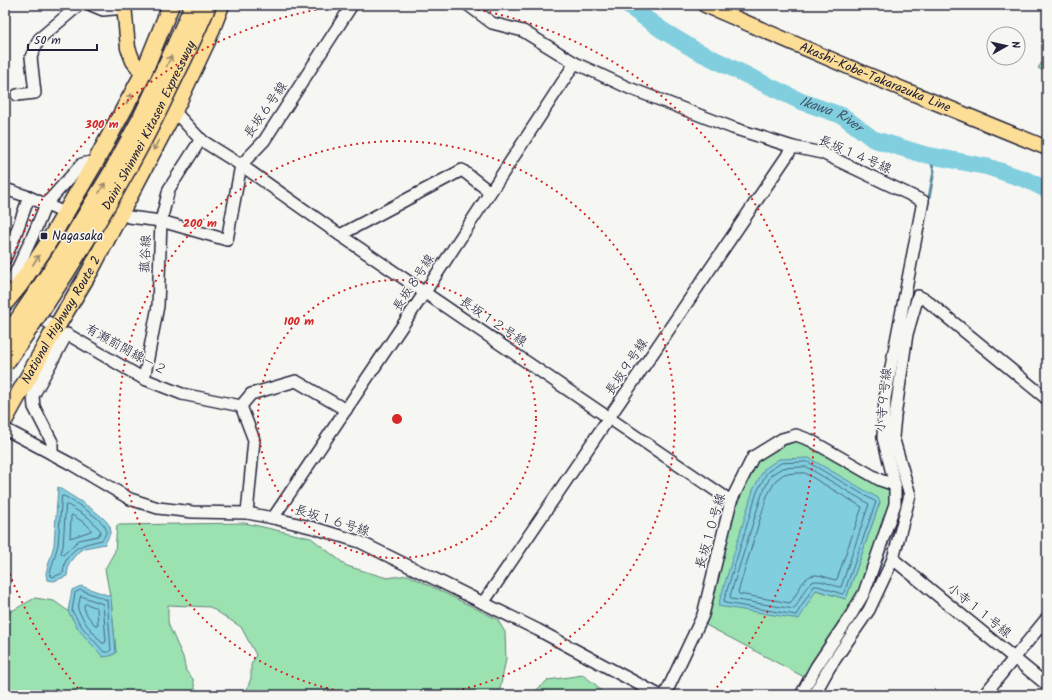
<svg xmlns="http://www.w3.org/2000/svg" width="1052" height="700" font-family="Kalam,'Klee One',sans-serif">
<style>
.green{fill:#9be2b0;stroke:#5e8276;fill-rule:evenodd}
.water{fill:#81cedf;stroke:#5b899d}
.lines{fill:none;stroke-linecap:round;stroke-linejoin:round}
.shore{stroke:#48677d;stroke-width:1}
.stream{stroke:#5b899d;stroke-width:3}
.river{stroke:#81cedf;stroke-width:17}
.minor-casing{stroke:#22223b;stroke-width:14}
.major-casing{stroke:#22223b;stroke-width:17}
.highway-casing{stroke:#22223b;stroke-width:19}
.minor{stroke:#f6f6f2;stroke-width:11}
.major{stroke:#fdde96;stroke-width:14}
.highway{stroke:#fdde96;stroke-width:16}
.highway-bridge-casing{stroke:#22223b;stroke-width:19;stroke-linecap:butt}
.highway-bridge{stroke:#fdde96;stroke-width:16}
.oneway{stroke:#9a896d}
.ring{fill:none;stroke:#d62828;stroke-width:2;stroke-dasharray:2 4}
.poi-dot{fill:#22223b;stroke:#f6f6f2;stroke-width:1.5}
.labels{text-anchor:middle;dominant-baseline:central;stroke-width:3;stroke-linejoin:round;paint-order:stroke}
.street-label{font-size:13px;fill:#22223b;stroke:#f6f6f2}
.poi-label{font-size:13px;fill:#22223b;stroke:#f6f6f2;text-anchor:start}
.water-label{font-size:14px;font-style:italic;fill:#3e566c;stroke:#f6f6f2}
.centre{fill:#d62828;stroke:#f6f6f2;stroke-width:2}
.ring-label{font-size:12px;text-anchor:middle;font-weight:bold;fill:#d62828;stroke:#f6f6f2;stroke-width:3;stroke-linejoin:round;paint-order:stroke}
</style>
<rect width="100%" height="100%" fill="#f6f6f2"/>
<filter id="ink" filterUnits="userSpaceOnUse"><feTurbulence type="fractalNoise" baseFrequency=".025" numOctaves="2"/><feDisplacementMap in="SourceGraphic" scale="8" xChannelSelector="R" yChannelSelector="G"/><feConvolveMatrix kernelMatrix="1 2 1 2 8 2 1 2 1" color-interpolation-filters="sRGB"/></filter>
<g filter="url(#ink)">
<g class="green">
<path d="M1047 55V73L1038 68Z"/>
<path d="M798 440 878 483 894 488 893 504 857 597 806 678 706 625 735 507 751 468 762 455ZM880 502 846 599 816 590Z"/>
<path d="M245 523 311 538 347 566 387 578 408 575 497 619 505 632 506 659 499 694 501 695H245L251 678V665L256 655 241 627 210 607 168 605V620L169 626 183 657 186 671 193 679 196 692 195 695H5V607L10 612 35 598 54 601 68 611 79 630 110 656 116 653 111 599 110 596 105 569 115 551 117 525Z"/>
<path d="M583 675 596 685 604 695H531L548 680Z"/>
</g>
<g class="water">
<path d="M809 458 878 498 880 502 846 599 816 590 799 619 718 606 753 490 764 469 779 459Z"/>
<path d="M58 487C69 495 106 515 110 527 112 533 107 539 105 544L84 548 78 552 69 563 67 576 54 581 47 580 46 573 54 545Z"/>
<path d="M81 586 110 596 111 599 116 653 110 656 103 657 79 630 68 611 72 590Z"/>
</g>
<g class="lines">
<g class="shore">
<path d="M808 462 876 502 844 593 842 594 818 586H814L796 615 725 603 724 600 757 492 767 472 781 463Z"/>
<path d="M807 467 869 504 841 587H839C832 585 824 581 817 581 806 580 800 602 794 609L731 599 730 596 762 494 771 475 782 468Z"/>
<path d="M805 473 862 507 837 579 835 580C817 574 809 570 799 589 796 594 794 599 790 603L739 594 738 592 767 496 776 480 784 474Z"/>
<path d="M62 496H64C74 502 103 519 106 529 107 533 104 537 102 540 86 544 75 545 66 560 64 564 64 569 63 573L53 577 51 576 50 573 58 545Z"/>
<path d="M66 505H68L89 518 101 531 98 536 79 540 63 555 61 553 63 546Z"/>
<path d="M72 515 85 523 91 529V531L70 538 71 517Z"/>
<path d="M81 590 107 600 111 650 109 652H104L82 627 72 611 75 593Z"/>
<path d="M81 596 103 604 106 641 105 643H102L86 624 78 610Z"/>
<path d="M87 604 97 608 98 624 97 625H95C91 620 83 612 84 605Z"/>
</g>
<g class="stream">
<path d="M922 154 931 161 934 171 928 203"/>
<path d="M867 598 870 593 902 502 903 486"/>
</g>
<path class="river" id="s1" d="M627 5 662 30 695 50 800 101 843 116 873 139 922 154 988 167 1027 180 1047 190"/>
<defs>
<g id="minor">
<path d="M91 5 103 10 124 8"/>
<path d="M468 5 492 23 523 31 575 63 629 88 733 128 793 147 822 153 923 201 885 398 883 438 895 485V504L864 593 851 615 816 667 801 695"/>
<path d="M17 95 35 93 31 57 39 39 79 5"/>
<path d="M174 111 201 140 241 165 340 235 731 501"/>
<path d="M5 189 29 197 58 210"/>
<path d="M129 217 161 221 227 240 241 165 264 141 352 5"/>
<path d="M340 235 462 170 490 192"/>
<path d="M5 259 16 233 29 197"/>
<path d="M19 286 13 278 34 233 46 204 82 164 96 161"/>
<path d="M33 313 49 323"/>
<path d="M144 379 158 306 161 221 169 189 201 139"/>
<path d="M241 406 251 394 296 381 346 410"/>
<path d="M241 406 254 440 247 513"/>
<path d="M5 429 71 464 130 499 158 508 193 512 247 513 273 518 314 528 360 542 538 630 659 695"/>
<path d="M52 454V442L34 407 33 396 67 334 144 379 182 394 241 406"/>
<path d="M273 518 425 292 575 63"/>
<path d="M893 559 1047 685"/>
<path d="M483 603 793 147"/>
<path d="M665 695 703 615 731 501 753 457 782 439 796 435 810 440 880 480 895 485"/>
<path d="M814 695 829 668 869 610 893 559 910 495 893 437 895 416 907 334 918 296 926 300 1047 399"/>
<path d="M984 695 1047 618"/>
</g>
<g id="major">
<path d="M124 5 128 48 133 61 149 82"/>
<path id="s2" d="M705 5 851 68 1047 148"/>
</g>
<g id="highway">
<path d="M5 303 19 286 45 248 96 161 143 74 171 5"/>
<path id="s3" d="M5 419 51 336 90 271 174 111 207 41 221 5"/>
</g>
</defs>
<use href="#minor" class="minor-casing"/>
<use href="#major" class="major-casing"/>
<use href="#highway" class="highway-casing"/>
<use href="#minor" class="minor"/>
<use href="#major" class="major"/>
<use href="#highway" class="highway"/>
<defs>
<g id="highway-bridge">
<path d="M5 339 59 259 110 175 142 116 170 57 193 5"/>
<path id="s4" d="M5 364C67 275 125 183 171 85 184 59 197 32 208 5"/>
</g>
</defs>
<use href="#highway-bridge" class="highway-bridge-casing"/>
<use href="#highway-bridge" class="highway-bridge"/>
</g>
<defs><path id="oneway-shaft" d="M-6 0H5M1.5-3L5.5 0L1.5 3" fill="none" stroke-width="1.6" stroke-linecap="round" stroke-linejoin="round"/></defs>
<g class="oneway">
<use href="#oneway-shaft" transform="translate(169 61) rotate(-65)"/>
<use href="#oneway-shaft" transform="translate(129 99) rotate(-62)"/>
<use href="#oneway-shaft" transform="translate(156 145) rotate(117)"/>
<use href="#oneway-shaft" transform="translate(102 188) rotate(-59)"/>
<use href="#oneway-shaft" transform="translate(36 260) rotate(-56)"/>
</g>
</g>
<g class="ring">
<circle cx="397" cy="419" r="139"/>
<path d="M363 695A278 278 0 1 1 431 695"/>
<path d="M82 693A417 417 0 0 1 5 562M5 276A417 417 0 0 1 346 5M448 5A417 417 0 0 1 712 693"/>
</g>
<rect class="poi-dot" x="40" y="232" width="8" height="8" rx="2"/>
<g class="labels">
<g class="street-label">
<text stroke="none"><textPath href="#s2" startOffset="185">Akashi-Kobe-Takarazuka Line</textPath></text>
<text transform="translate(266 110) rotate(-55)">長坂６号線</text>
<text stroke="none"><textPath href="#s4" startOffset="279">Daini Shinmei Kitasen Expressway</textPath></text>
<text transform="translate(855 155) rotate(23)">長坂１４号線</text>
<text transform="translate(146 254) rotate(-88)">菰谷線</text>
<text transform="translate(414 283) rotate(-57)">長坂８号線</text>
<text stroke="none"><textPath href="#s3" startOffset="114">National Highway Route 2</textPath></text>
<text transform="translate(493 322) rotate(34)">長坂１２号線</text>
<text transform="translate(126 350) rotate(29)">有瀬前開線－２</text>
<text transform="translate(627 367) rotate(-56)">長坂９号線</text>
<text transform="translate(884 400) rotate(-84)">小寺９号線</text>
<text transform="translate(332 521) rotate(17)">長坂１６号線</text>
<text transform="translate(711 531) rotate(-74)">長坂１０号線</text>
<text transform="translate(979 611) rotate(39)">小寺１１号線</text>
</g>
<g class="poi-label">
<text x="52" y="236">Nagasaka</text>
</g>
<g class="water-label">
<text stroke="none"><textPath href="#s1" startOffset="232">Ikawa River</textPath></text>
</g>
</g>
<circle cx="397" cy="419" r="6" class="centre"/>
<g class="ring-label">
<text x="102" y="128">300 m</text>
<text x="200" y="227">200 m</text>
<text x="299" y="325">100 m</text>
</g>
<rect width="1052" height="700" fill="none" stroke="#f6f6f2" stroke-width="20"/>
<rect x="10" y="10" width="1032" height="680" fill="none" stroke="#22223b" stroke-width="1.5" filter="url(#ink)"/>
<g transform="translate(1006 46) rotate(82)"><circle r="19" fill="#f6f6f2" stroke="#a1a1a9"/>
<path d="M0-3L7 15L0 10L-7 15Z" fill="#22223b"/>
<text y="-6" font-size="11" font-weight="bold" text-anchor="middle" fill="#22223b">N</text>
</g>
<path d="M28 44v6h69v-6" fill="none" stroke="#22223b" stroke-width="2"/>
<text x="34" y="44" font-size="12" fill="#22223b" stroke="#f6f6f2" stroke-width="3" paint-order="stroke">50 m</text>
</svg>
